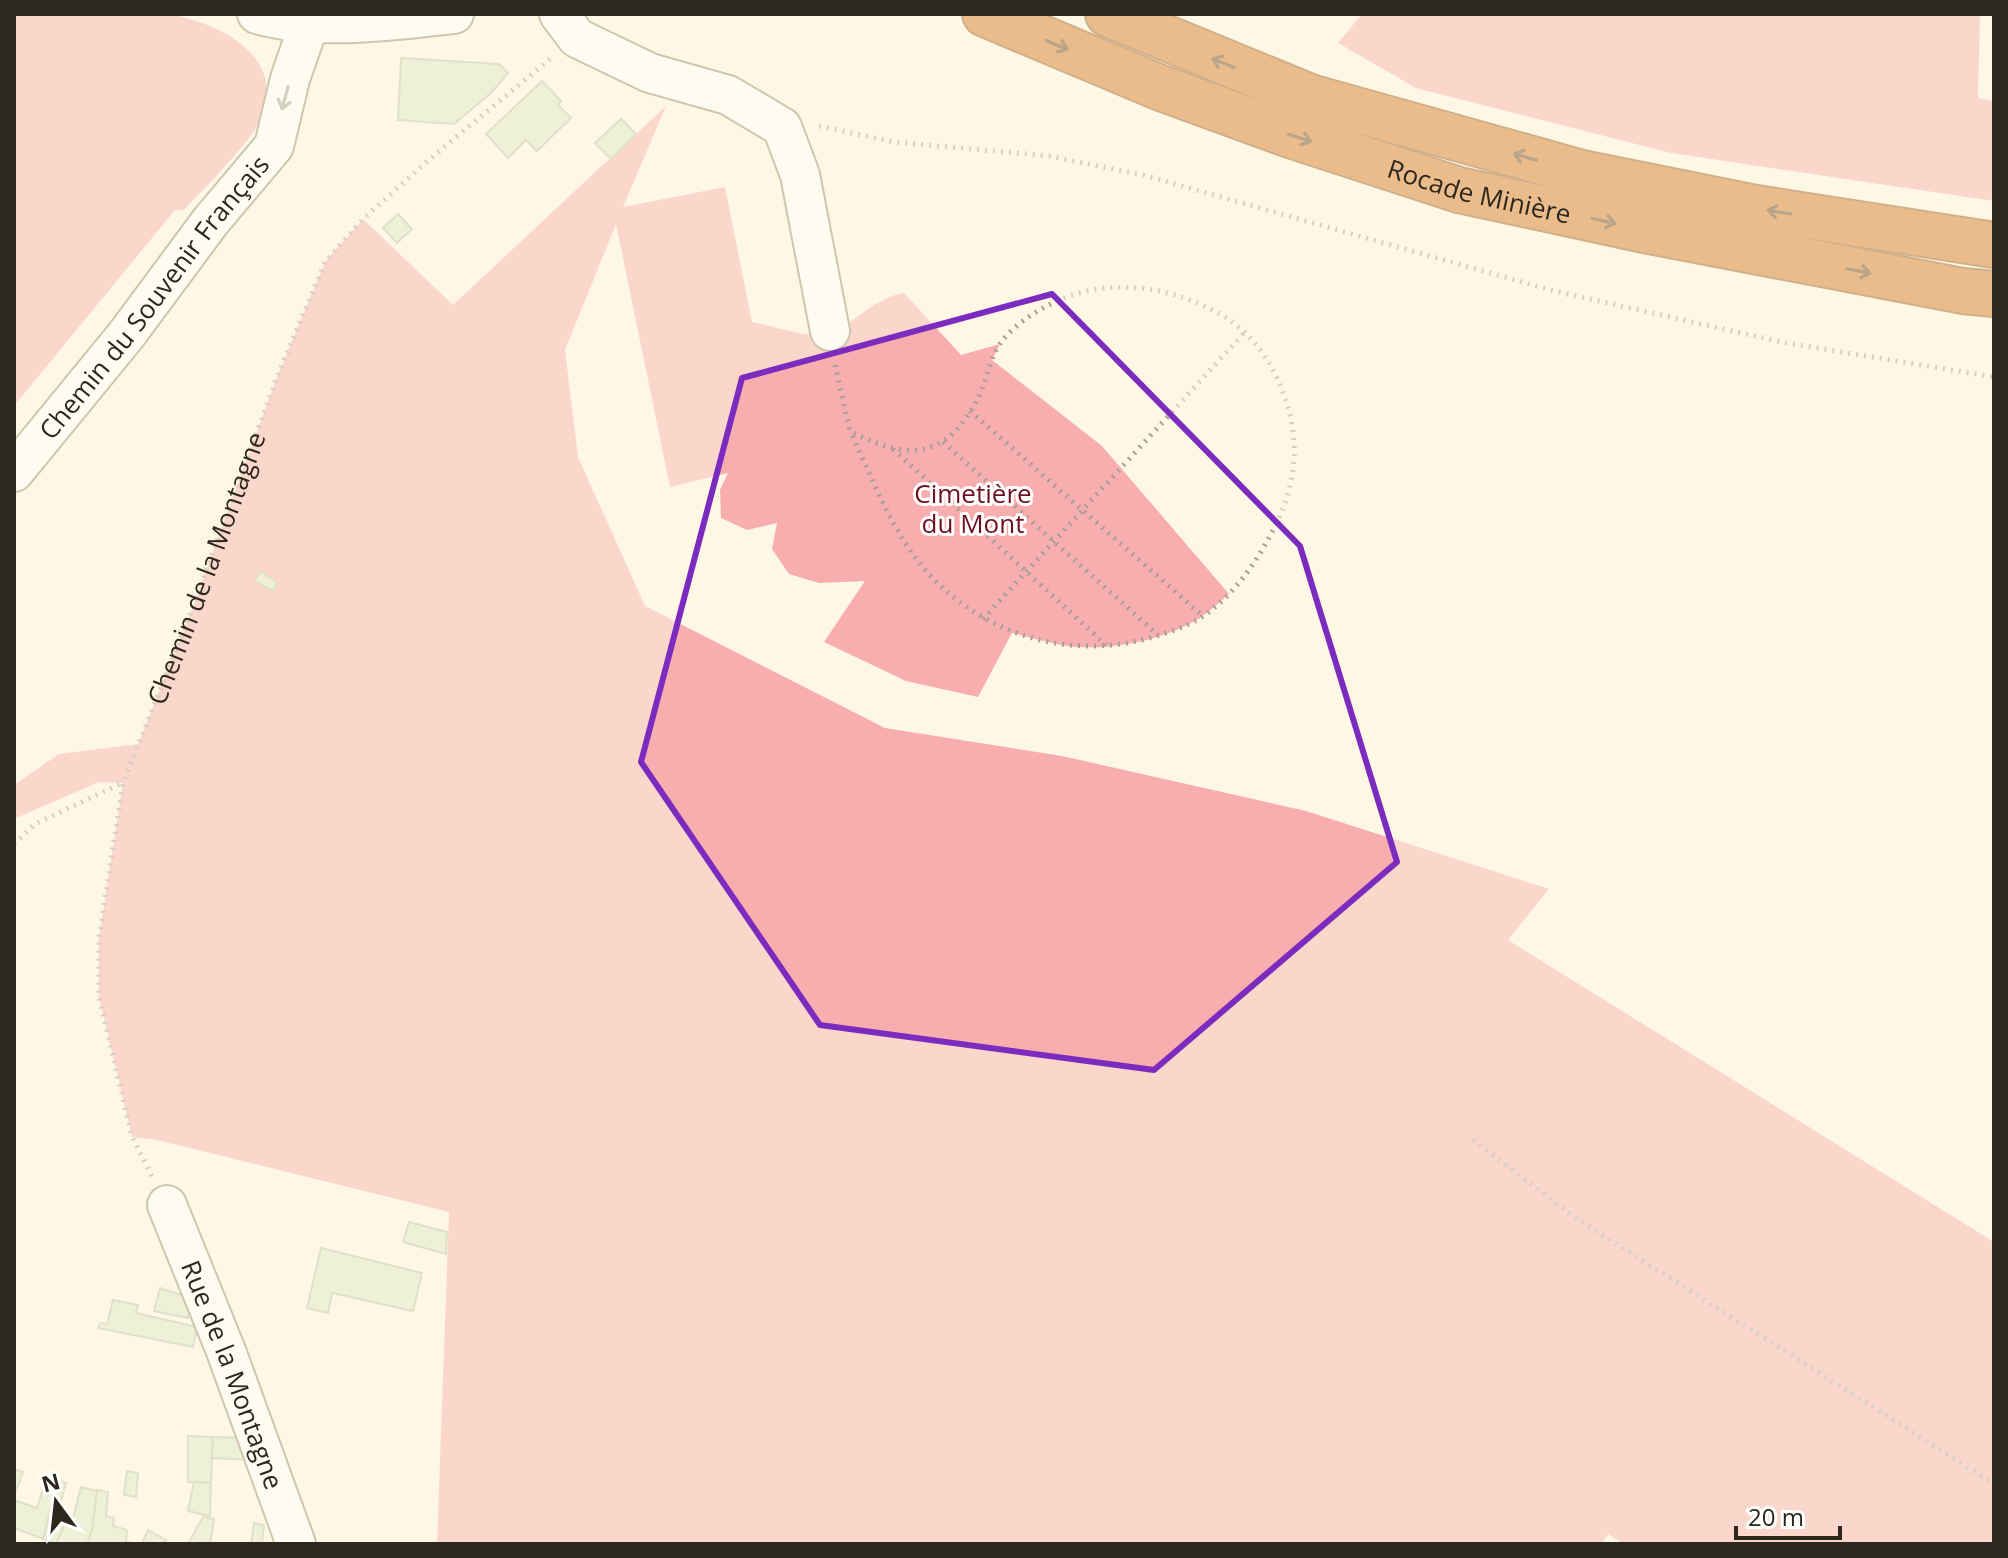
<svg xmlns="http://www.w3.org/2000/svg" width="2008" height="1558" font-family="'Open Sans',sans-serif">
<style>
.green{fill:#f8aeae}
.building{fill:#dbe6c7;stroke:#bbc6a8;stroke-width:2}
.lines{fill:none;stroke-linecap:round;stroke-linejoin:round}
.minor-casing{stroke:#95896d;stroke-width:42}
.highway-casing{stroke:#9a5920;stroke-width:48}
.path{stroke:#a7a091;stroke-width:5;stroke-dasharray:2 6;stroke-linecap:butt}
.minor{stroke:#fff;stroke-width:38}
.highway{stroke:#d47321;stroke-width:44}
.oneway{stroke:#67421e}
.oneway2{stroke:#a09e99}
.marked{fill:none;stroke:#7b2cbf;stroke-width:6;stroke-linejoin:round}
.labels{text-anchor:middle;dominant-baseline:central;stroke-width:6;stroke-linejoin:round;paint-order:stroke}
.street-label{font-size:26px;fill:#2d281d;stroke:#fff}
.park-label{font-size:26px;fill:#6d111e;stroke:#fff}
</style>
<rect width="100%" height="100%" fill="#fef7e4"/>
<g class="green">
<path d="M14 14C49 14 84 14 119 14 135 14 152 12 168 14 215 22 280 51 265 110 258 136 204 188 184 210H175L14 406Z"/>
<path d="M1362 14H1980L1978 98 1994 101V201L1671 153 1416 88 1338 43Z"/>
<path d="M666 106 623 207 725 187 752 322C769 325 804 337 820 334 854 328 871 298 904 293L961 355 1000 344 992 360 1102 446 1229 594C1219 602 1210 611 1200 618 1162 641 1111 651 1067 646 1049 643 1030 637 1012 633L978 697 906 681 824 642 865 581 819 583 789 574 772 549 777 523 747 530 721 518 720 490 728 473 670 487 616 224 565 350 578 457 645 606 885 728 1062 756 1306 811 1549 889 1508 940 1994 1242V1544H1624L1608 1534 1602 1544H437L449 1212 158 1140 132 1137 99 997V938L123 783 99 782 14 819V785L59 754 138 744 189 617 277 377 325 262 363 219 453 305Z"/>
</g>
<g class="building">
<path d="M401 58 499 64 508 73 492 92 454 124 398 120Z"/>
<path d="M542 81 561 101 558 105 571 118 537 151 526 140 508 158 486 134Z"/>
<path d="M621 119 636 134 611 159 595 143Z"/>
<path d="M398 214 412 229 397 243 383 228Z"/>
<path d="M260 572 277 582 273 591 255 581Z"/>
<path d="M409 1222 447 1232 446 1254 403 1242Z"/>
<path d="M321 1248 422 1273 413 1311 332 1293 328 1313 307 1308Z"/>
<path d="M160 1288 193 1299 188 1318 154 1311Z"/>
<path d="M113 1300 138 1305 136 1313 197 1327 193 1347 98 1328 100 1323 107 1324Z"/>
<path d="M188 1436 213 1437 211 1483 188 1482Z"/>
<path d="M213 1437 246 1438 252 1460 212 1458Z"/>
<path d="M14 1469 23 1472 14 1496Z"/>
<path d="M127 1471 138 1473 136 1497 124 1495Z"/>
<path d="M59 1481 66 1483 58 1512 51 1509Z"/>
<path d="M194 1482 211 1483 210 1516 188 1511Z"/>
<path d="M81 1487 97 1491 92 1531 87 1544H56L68 1516 73 1518Z"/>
<path d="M43 1489 55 1493 43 1539 14 1528V1500L37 1508Z"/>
<path d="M97 1490 108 1492 106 1516 114 1518 113 1526 127 1530 126 1541 133 1544H87L92 1531Z"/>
<path d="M51 1509 68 1516 56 1544 43 1539Z"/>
<path d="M203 1517 214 1519 210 1544H188Z"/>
<path d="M254 1523 264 1525 262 1544H251Z"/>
<path d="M148 1530 166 1540 164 1542 168 1544H142Z"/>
</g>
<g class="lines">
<defs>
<g id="minor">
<path d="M257 14C312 31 396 21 454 14"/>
<path d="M559 14 577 38 650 73 728 95 782 127 800 175 830 331"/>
<path id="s2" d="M14 472 127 334 210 222 274 146 290 79 309 24"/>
<path id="s3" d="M167 1205 226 1351 296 1544"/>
</g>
<g id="highway">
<path id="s4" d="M985 14 1161 88 1290 135 1459 190 1649 231 1963 291 1994 294"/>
<path d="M1108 14 1310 97 1582 173 1756 208 1994 245"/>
</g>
</defs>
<use href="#minor" class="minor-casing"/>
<use href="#highway" class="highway-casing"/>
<g class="path">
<path d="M819 126 894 142 1049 156 1143 175 1554 291 1786 343 1994 377"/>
<path d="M835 365 850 431C913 465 953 456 983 387 988 373 991 358 999 345 1009 330 1027 317 1043 308 1100 276 1163 283 1220 314 1250 331 1271 360 1283 392 1301 439 1297 484 1274 528 1257 562 1234 595 1202 617 1184 628 1162 635 1142 640 1062 659 981 632 927 572 891 531 873 479 850 431"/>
<path d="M970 411 1203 616"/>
<path d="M943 442 1158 635"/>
<path d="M893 449 1106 645"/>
<path d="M983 619 1245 332"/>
<path d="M14 844 35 824 122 783"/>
<path d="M1473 1140 1577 1219 1994 1484"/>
<path id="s1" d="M152 1176 132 1137 99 997V938L123 783 189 617 277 377 325 262 363 219 430 159 550 59"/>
</g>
<use href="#minor" class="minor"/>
<use href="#highway" class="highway"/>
</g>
<defs><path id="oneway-shaft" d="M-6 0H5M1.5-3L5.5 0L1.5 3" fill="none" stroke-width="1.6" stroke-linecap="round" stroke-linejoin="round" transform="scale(2)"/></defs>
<g class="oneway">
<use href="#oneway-shaft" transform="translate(1057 45) rotate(22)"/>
<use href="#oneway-shaft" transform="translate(1223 63) rotate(-158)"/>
<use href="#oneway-shaft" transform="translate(1300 138) rotate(18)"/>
<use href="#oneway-shaft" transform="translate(1525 157) rotate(-164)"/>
<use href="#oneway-shaft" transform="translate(1779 212) rotate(-171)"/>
<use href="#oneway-shaft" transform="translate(1604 221) rotate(12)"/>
<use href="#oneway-shaft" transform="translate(1859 271) rotate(11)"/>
</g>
<use class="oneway2" href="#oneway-shaft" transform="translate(285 98) rotate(105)"/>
<path d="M0 0H2008V1558H0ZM1052 294 1300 546 1397 862 1154 1070 820 1025 641 762 742 378Z" fill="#fef7e4" fill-opacity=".55" fill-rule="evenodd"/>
<path class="marked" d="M1052 294 1300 546 1397 862 1154 1070 820 1025 641 762 742 378Z"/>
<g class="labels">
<g class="street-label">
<text stroke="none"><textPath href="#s4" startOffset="526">Rocade Minière</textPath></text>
<text stroke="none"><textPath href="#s2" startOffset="224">Chemin du Souvenir Français</textPath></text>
<text stroke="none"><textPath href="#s1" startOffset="634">Chemin de la Montagne</textPath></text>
<text stroke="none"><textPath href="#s3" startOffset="182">Rue de la Montagne</textPath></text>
</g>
<g class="park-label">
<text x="973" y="493">Cimetière<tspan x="973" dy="30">du Mont</tspan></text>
</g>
</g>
<rect width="2008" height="1558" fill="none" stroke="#2d281d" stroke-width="32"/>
<g transform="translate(56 1502) rotate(345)" stroke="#ffffff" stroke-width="6" paint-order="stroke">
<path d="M0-6L14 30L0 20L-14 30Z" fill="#2d281d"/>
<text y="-12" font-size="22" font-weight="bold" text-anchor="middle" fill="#2d281d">N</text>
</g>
<path d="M1736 1526v12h104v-12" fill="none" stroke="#2d281d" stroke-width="4"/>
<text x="1748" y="1526" font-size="24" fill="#2d281d" stroke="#ffffff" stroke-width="6" paint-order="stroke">20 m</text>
</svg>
